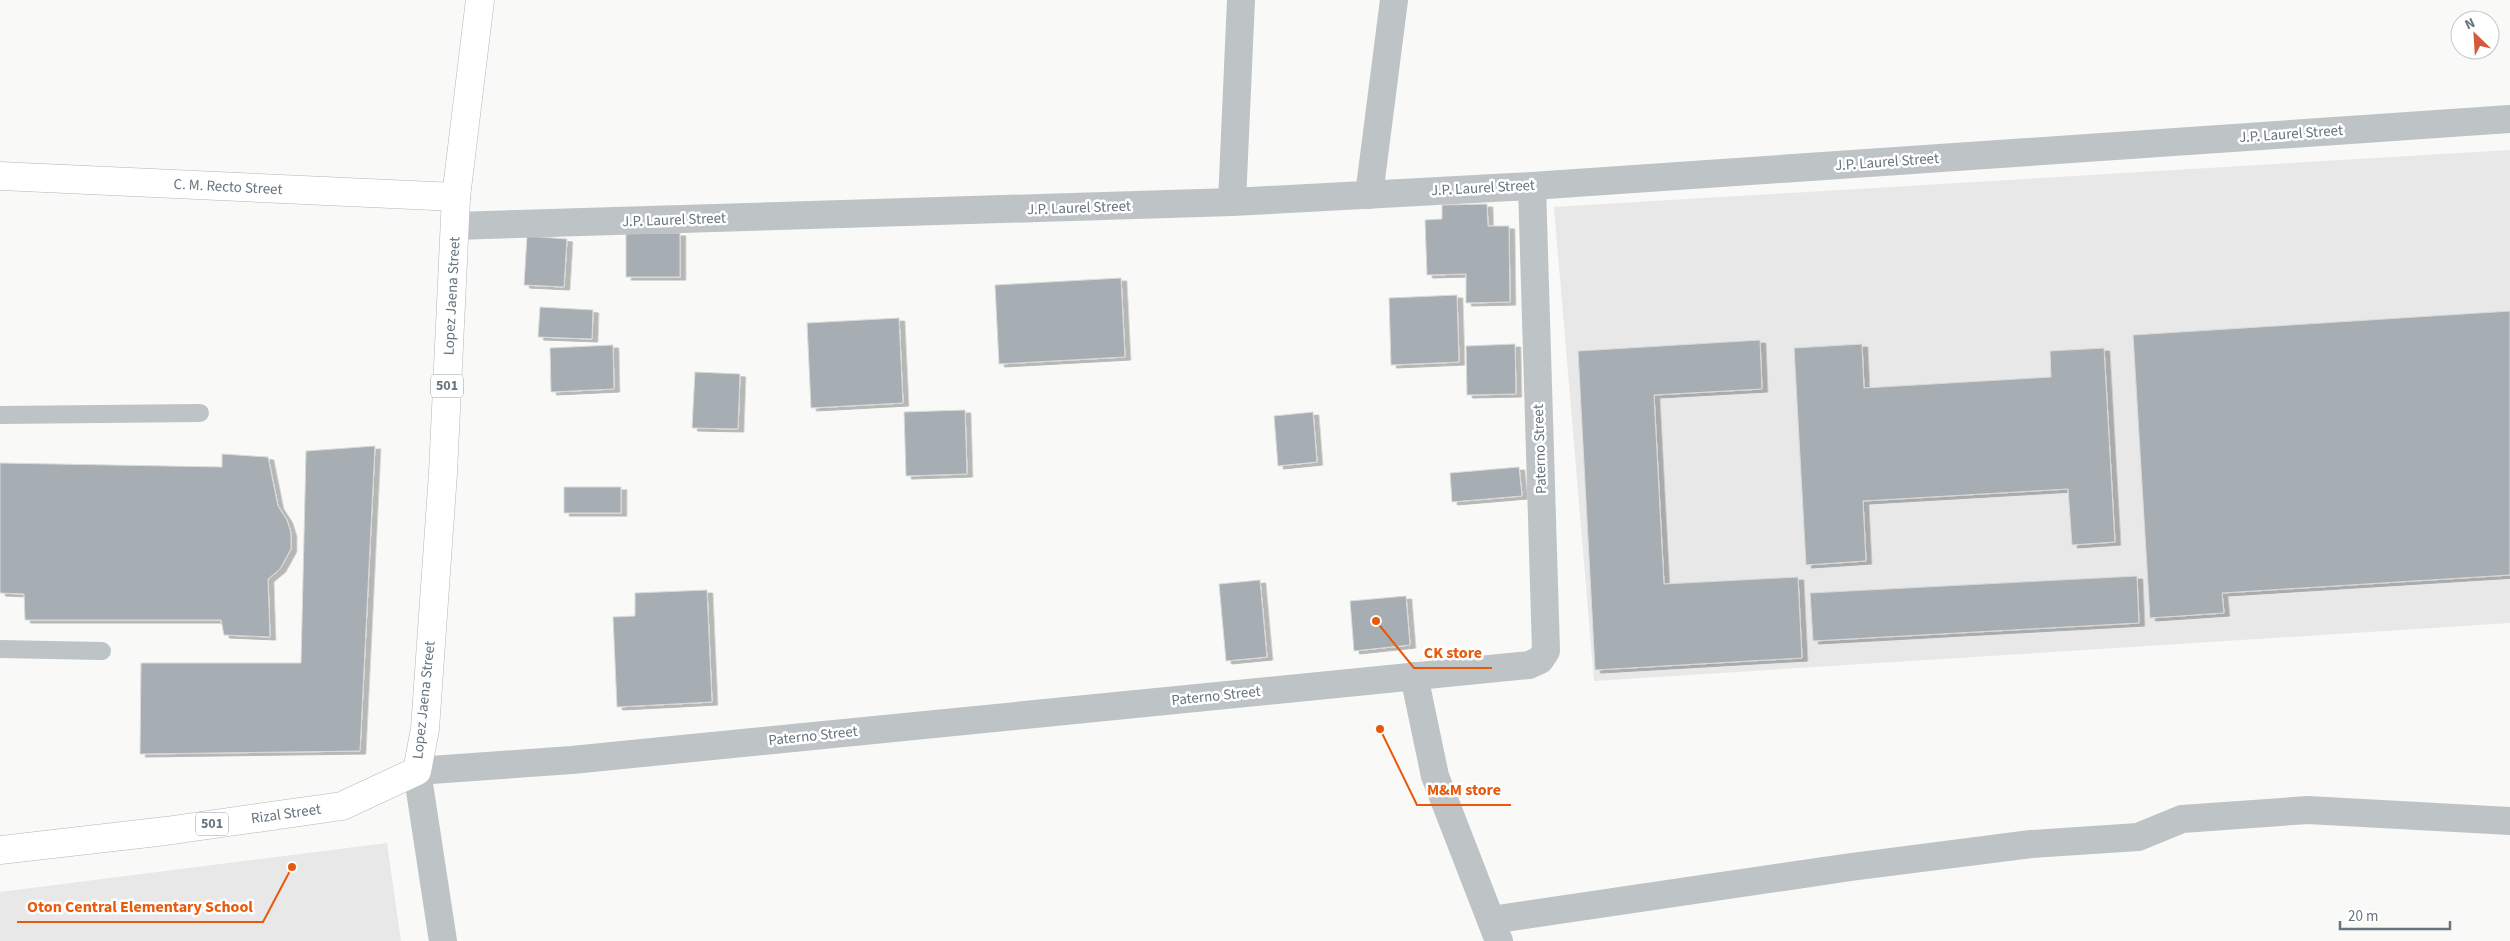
<svg xmlns="http://www.w3.org/2000/svg" width="2510" height="941" font-family="'Source Sans 3',sans-serif">
<style>
.built{fill:#e7e8e7}
.building{fill:#a6aeb3;stroke:#dbdad9;filter:url(#shadow)}
.lines{fill:none;stroke-linecap:round;stroke-linejoin:round}
.secondary-casing{stroke:#b1b7bb;stroke-width:29}
.primary-casing{stroke:#b2b7ba;stroke-width:29}
.service{stroke:#bec3c6;stroke-width:18}
.minor{stroke:#bec3c6;stroke-width:28}
.secondary{stroke:#fff;stroke-width:28}
.primary{stroke:#fff;stroke-width:28}
.labels{text-anchor:middle;dominant-baseline:central;stroke-width:5;stroke-linejoin:round;paint-order:stroke}
.shield{fill:#fff;stroke:#949ea5;stroke-width:1}
.shield-label{font-size:14px;font-weight:bold;fill:#66757e}
.street-label{font-size:15px;fill:#66757e;stroke:#fff}
.leader{fill:none;stroke:#e8590c;stroke-width:2}
.callout-dot{fill:#e8590c;stroke:#fff;stroke-width:2}
.callout-label{font-size:16px;text-anchor:middle;font-weight:bold;fill:#e8590c;stroke:#fff;stroke-width:5;stroke-linejoin:round;paint-order:stroke}
</style>
<defs>
<filter id="shadow"><feDropShadow dx="5.5" dy="3" stdDeviation="0" flood-color="#0004"/></filter>
</defs>
<rect width="100%" height="100%" fill="#f9f9f7"/>
<g class="built">
<path d="M2510 150V623L1594 681 1554 207Z"/>
<path d="M387 843 401 941H0V892Z"/>
</g>
<g class="building">
<path d="M1487 204 1488 226H1509L1510 302 1466 303V274L1427 275 1425 220 1442 219V205Z"/>
<rect x="626" y="233" width="54" height="44"/>
<path d="M527 236 567 239 564 287 524 285Z"/>
<path d="M1121 278 1125 357 999 364 995 285Z"/>
<path d="M1457 295 1459 362 1391 365 1389 298Z"/>
<path d="M540 307 593 310 592 339 538 337Z"/>
<path d="M2510 311V575L2222 593 2224 613 2150 618 2133 335Z"/>
<path d="M899 318 903 403 811 408 807 323Z"/>
<path d="M1760 340 1762 389 1654 395 1664 584 1798 577 1802 658 1595 670 1578 351Z"/>
<path d="M1515 344 1516 394 1467 395 1466 346Z"/>
<path d="M1862 344 1864 388 2051 377 2050 351 2104 348 2115 542 2072 545 2068 489 1863 501 1866 561 1806 565 1794 348Z"/>
<path d="M613 345 614 389 551 392 550 348Z"/>
<path d="M695 372 740 374 738 429 692 428Z"/>
<path d="M965 410 967 474 906 476 904 412Z"/>
<path d="M1313 412 1317 462 1278 466 1274 416Z"/>
<path d="M375 446 360 751 140 754 141 663H301L306 451Z"/>
<path d="M222 454 268 457 278 506 287 520 291 533V549L280 569 268 579 270 637 224 635 221 620H25L24 594 0 593V463L222 467Z"/>
<path d="M1519 467 1522 496 1452 502 1450 473Z"/>
<rect x="564" y="487" width="57" height="26"/>
<path d="M2137 576 2139 623 1813 641 1810 593Z"/>
<path d="M1260 580 1267 657 1226 661 1219 584Z"/>
<path d="M707 590 712 702 617 707 613 617 635 616V593Z"/>
<path d="M1406 596 1410 645 1354 651 1350 601Z"/>
</g>
<g class="lines">
<defs>
<path id="secondary" d="M0 176 456 197"/>
<path id="primary" d="M0 850 166 831 342 806 417 771 425 729 443 473 456 197 480 0"/>
</defs>
<use href="#secondary" class="secondary-casing"/>
<use href="#primary" class="primary-casing"/>
<g class="service">
<path d="M0 415 200 413"/>
<path d="M0 649 102 651"/>
</g>
<g class="minor">
<path d="M1369 195 1394 0"/>
<path d="M1232 202 1241 0"/>
<path d="M455 226 1232 202 1532 186 2510 119"/>
<path d="M1414 676 1435 776 1499 941"/>
<path d="M1491 920 1851 867 2031 844 2138 837 2182 819 2308 810 2510 821"/>
<path d="M443 941 417 771 572 760 1529 665 1540 660 1546 651 1532 186"/>
</g>
<use href="#secondary" class="secondary"/>
<use href="#primary" class="primary"/>
</g>
<g class="labels">
<g class="shield">
<rect x="431" y="374.5" width="32" height="23" rx="4"/>
<rect x="196" y="812.5" width="32" height="23" rx="4"/>
</g>
<g class="shield-label">
<text x="447" y="386">501</text>
<text x="212" y="824">501</text>
</g>
<g class="street-label">
<text transform="translate(2291 134) rotate(-4)">J.P. Laurel Street</text>
<text transform="translate(1887 162) rotate(-4)">J.P. Laurel Street</text>
<text transform="translate(228 187) rotate(3)">C. M. Recto Street</text>
<text transform="translate(1483 188) rotate(-3)">J.P. Laurel Street</text>
<text transform="translate(1079 208) rotate(-2)">J.P. Laurel Street</text>
<text transform="translate(674 220) rotate(-2)">J.P. Laurel Street</text>
<text transform="translate(452 296) rotate(-87)">Lopez Jaena Street</text>
<text transform="translate(1540 449) rotate(-92)">Paterno Street</text>
<text transform="translate(1216 696) rotate(-6)">Paterno Street</text>
<text transform="translate(424 700) rotate(-84)">Lopez Jaena Street</text>
<text transform="translate(813 736) rotate(-6)">Paterno Street</text>
<text transform="translate(286 814) rotate(-8)">Rizal Street</text>
</g>
</g>
<path class="leader" d="M1376 621L1414 668H1492M1380 729L1417 805H1511M292 867L263 922H17"/>
<g class="callout-dot">
<circle cx="1376" cy="621" r="5"/>
<circle cx="1380" cy="729" r="5"/>
<circle cx="292" cy="867" r="5"/>
</g>
<g class="callout-label">
<text x="1453" y="658">CK store</text>
<text x="1464" y="795">M&amp;M store</text>
<text x="140" y="912">Oton Central Elementary School</text>
</g>
<g transform="translate(2475 35) rotate(335)"><circle r="24" fill="#ffffff" stroke="#c2c8cb"/>
<path d="M0-4L9 19L0 12L-9 19Z" fill="#d15a3f"/>
<text y="-8" font-size="14" font-weight="bold" text-anchor="middle" fill="#66757e">N</text>
</g>
<path d="M2340 921v8h110v-8" fill="none" stroke="#66757e" stroke-width="2.5"/>
<text x="2348" y="921" font-size="15" fill="#66757e" stroke="#ffffff" stroke-width="4" paint-order="stroke">20 m</text>
</svg>
